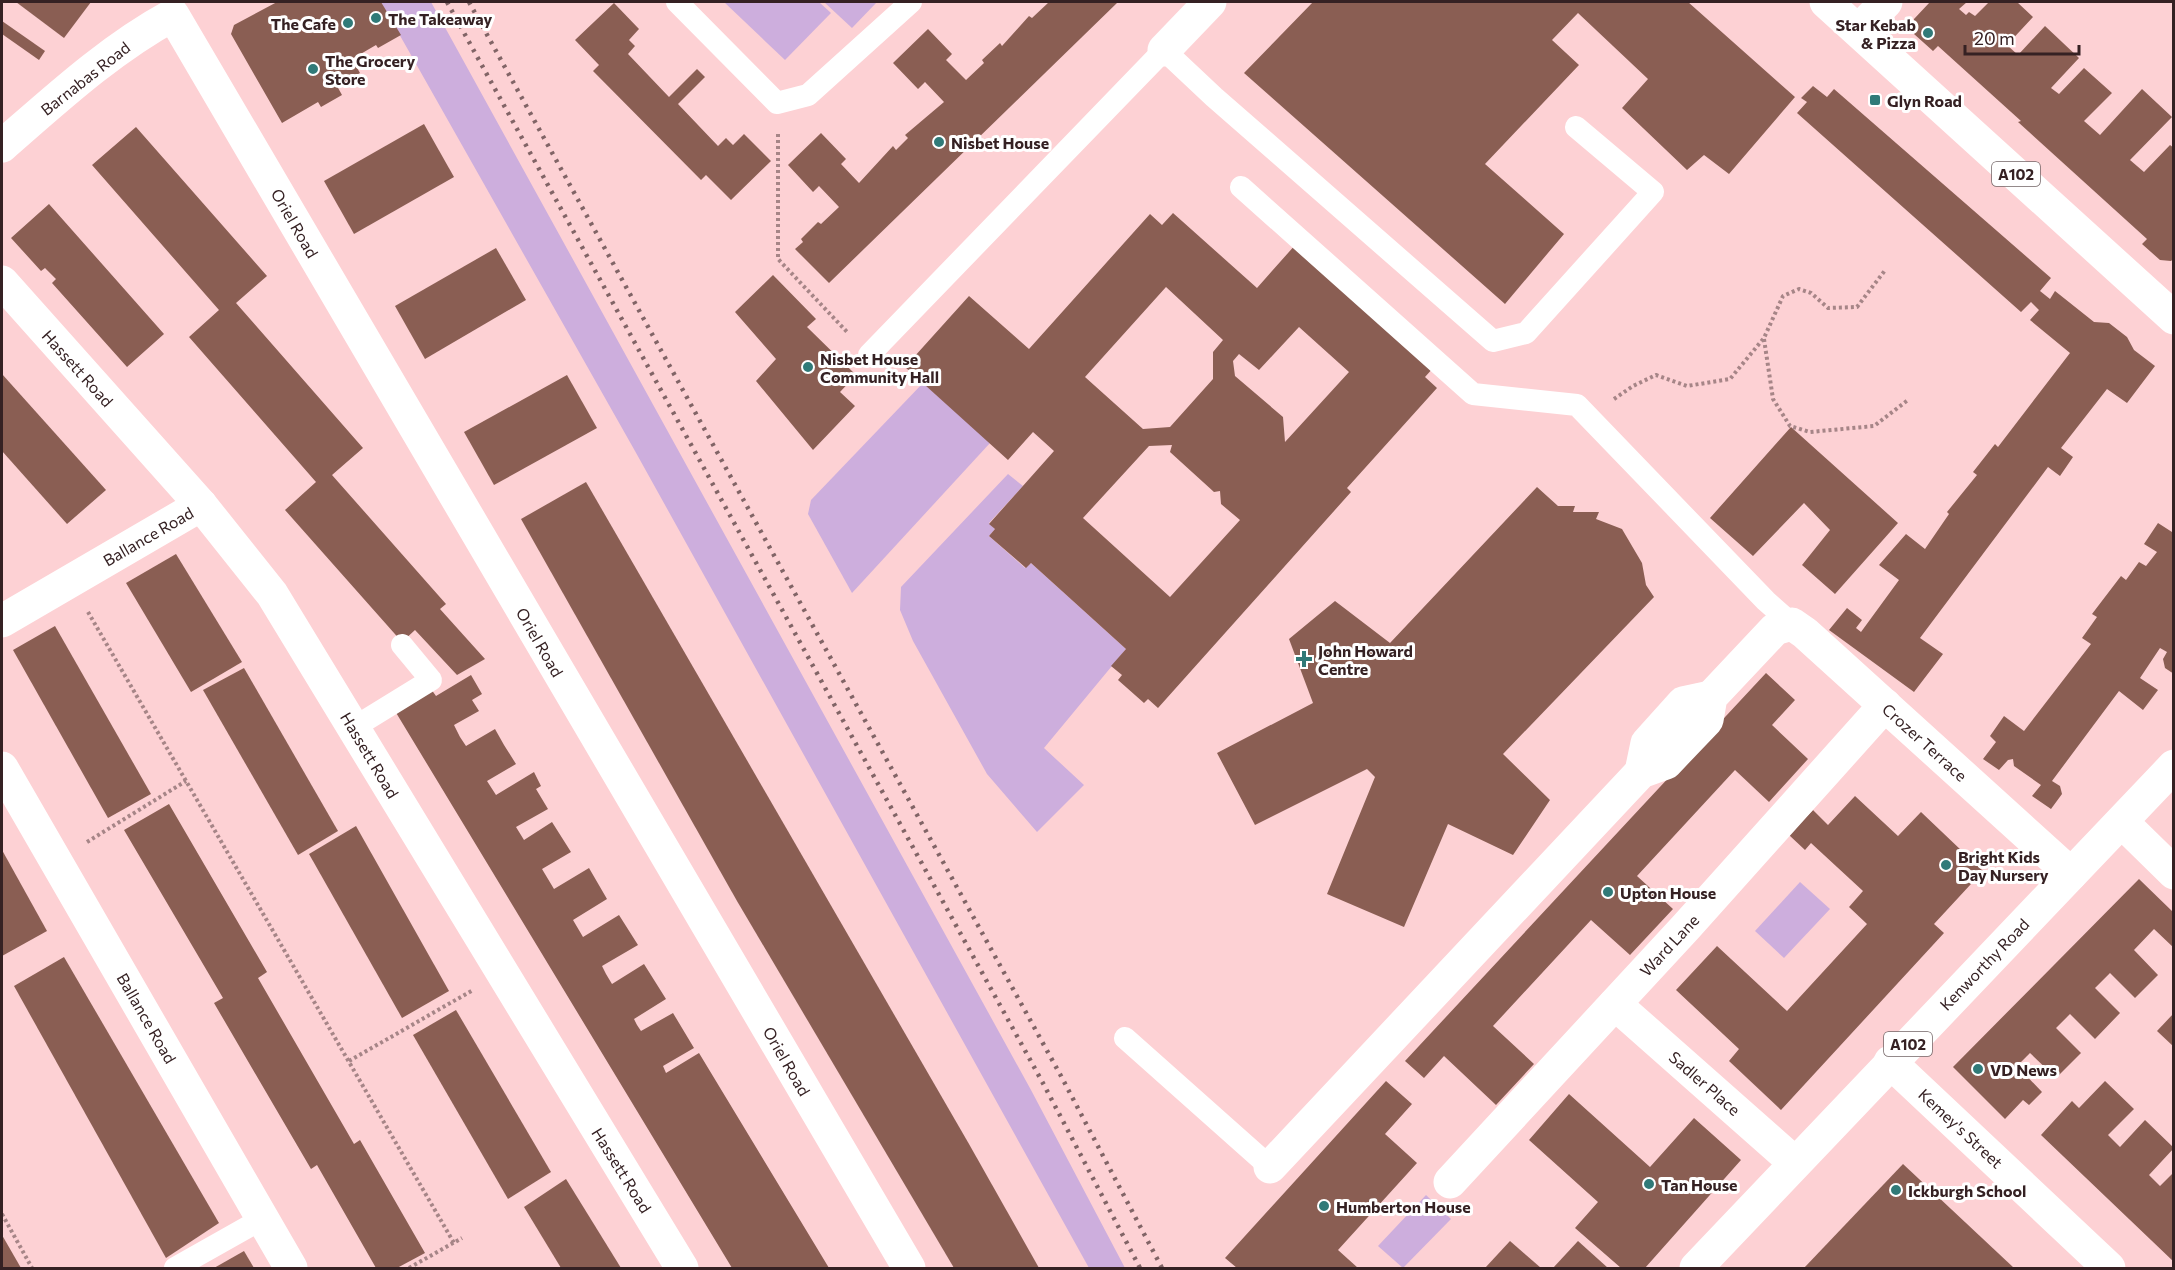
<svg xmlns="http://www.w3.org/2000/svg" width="2175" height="1270" font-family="Commissioner,sans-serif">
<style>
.green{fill:#cdaedd}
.building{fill:#8a5e53;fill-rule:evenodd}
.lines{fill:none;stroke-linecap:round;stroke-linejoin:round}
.path{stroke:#a68587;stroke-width:4;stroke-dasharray:3 3;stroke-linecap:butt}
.service{stroke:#fff;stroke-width:22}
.minor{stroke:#fff;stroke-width:33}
.trunk{stroke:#fff;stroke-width:33}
.rail{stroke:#816466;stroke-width:4.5;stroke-dasharray:3 6;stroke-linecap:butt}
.poi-dot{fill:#307a78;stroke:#fff;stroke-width:2}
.labels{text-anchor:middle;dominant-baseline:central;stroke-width:6;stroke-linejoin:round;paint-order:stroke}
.shield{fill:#fff;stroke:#726465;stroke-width:1.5}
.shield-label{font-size:15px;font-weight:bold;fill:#352123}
.poi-label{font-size:16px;font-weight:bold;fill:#352123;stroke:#fff;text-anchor:start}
.street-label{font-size:16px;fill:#352123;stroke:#fff}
</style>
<rect width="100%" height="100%" fill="#fdd1d4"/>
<g class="green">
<path d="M381 2H431L1031 1090 1125 1268H1089L635 451Z"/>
<path d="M724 2H819L831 13 785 60Z"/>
<path d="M824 2H877L852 28Z"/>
<path d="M923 383 990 443 852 593 808 514 811 500Z"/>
<path d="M1008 474 1023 486 989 523 995 529 989 536 1025 568 1031 563 1126 649 1044 748 1084 785 1037 832 987 774 913 641 900 610 901 587Z"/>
<path d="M1800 882 1830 909 1784 958 1755 931Z"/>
<path d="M1426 1195 1451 1219 1403 1268 1378 1246Z"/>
</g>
<g class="building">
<path d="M16 2H91L64 38Z"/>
<path d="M277 2H381L401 35 378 48 376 45 352 59 360 73 337 86 342 95 321 107 318 102 282 123 231 34 234 25Z"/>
<path d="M1049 2H1118L829 283 795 249 803 242 801 239 818 222 821 224 839 207 819 186 813 192 788 165 821 133 846 159 841 164 859 183 893 146 896 150 908 138 905 135 944 102 925 82 918 89 893 63 928 29 952 54 946 60 966 80 984 63 982 60 1000 43 1002 46 1029 16 1032 18Z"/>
<path d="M1313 2H1688L1795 97 1729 174 1704 155 1687 170 1622 108 1648 79 1578 13 1552 40 1579 65 1485 164 1564 234 1505 304 1244 73Z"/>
<path d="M1930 2H1967L1959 9 1966 15 1969 12 1975 16 1989 2H2017L2033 17 2007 45 2018 55 2045 26 2079 58 2051 88 2059 94 2084 68 2112 93 2084 121 2100 135 2142 89 2172 117 2130 160 2144 172 2170 145 2174 148V258L2171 261 2160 260 2142 244 2147 239 2018 122 2021 121 1938 46 1933 51 1914 34V19Z"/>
<path d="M614 3 639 29 629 40 635 46 628 54 669 97 697 69 705 77 678 104 718 146 726 138 733 145 744 134 771 161 731 200 706 175 701 180 593 71 599 65 575 40Z"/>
<path d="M2 21 45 51 39 60 2 34Z"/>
<path d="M1813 86 1827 97 1834 89 2051 278 2040 291 2050 299 2055 291 2094 322 2109 323 2127 337 2134 350 2155 366 2127 403 2107 389 2061 448 2073 457 2060 476 2048 467 1920 638 1943 654 1914 692 1829 630 1847 608 1862 620 1856 628 1861 632 1899 580 1879 565 1906 534 1925 549 1949 514 1947 512 1977 475 1973 472 1995 444 1998 447 2070 353 2030 320 2039 310 2031 302 2021 312 1797 113 1807 102 1801 98Z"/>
<path d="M424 124 454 177 354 234 324 181Z"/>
<path d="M136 127 267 276 236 303 363 448 332 475 446 604 440 609 485 659 457 675 415 630 402 642 285 510 316 482 189 337 219 310 92 165Z"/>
<path d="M49 204 164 334 127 367 52 283 56 279 45 268 41 271 11 238Z"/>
<path d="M1173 213 1257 288 1296 244 1434 367 1425 377 1437 388 1347 488 1351 492 1158 708 1148 699 1144 703 1118 680 1122 675 1111 666 1126 649 1031 563 1026 568 989 536 995 529 989 524 1054 451 1033 432 1008 460 905 367 969 296 1029 349 1150 214 1162 225ZM1166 287 1223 340 1213 352V379L1170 427 1143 429 1085 377ZM1299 327 1349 372 1285 442 1283 417 1235 376 1233 361 1239 354 1259 370ZM1172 445 1170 452 1214 492 1220 491 1221 504 1240 520 1170 597 1083 518 1149 446Z"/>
<path d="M496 248 526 300 425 359 395 306Z"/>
<path d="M773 275 816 319 807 327 856 375 840 392 855 406 813 450 756 381 776 359 735 312Z"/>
<path d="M2 374 106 490 67 524 2 451Z"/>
<path d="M567 375 597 428 494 485 464 432Z"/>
<path d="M1791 427 1898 523 1835 594 1802 565 1830 530 1804 503 1753 556 1710 518Z"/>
<path d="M586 482 969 1144 1039 1268H954L737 901 521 519Z"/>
<path d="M1537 487 1558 506H1575L1573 512H1599L1596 519 1622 529 1642 563 1646 585 1654 597 1503 754 1550 800 1513 855 1448 824 1404 927 1327 894 1375 777 1367 769 1255 825 1217 753 1313 703 1289 639 1335 601 1390 643Z"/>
<path d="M2158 523 2172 532 2174 530V674L2165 668 2163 659 2167 652 2160 648 2140 678 2158 690 2143 710 2119 691 2052 781 2060 786 2062 794 2051 809 2032 796 2041 785 2014 766 2013 759 2008 760 1999 770 1983 759 1996 742 1990 736 2004 716 2024 731 2091 644 2082 638 2097 617 2092 614 2121 576 2126 580 2139 562 2146 566 2157 552 2144 544Z"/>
<path d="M176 554 242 662 191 692 126 583Z"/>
<path d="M55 626 151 794 108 818 13 650Z"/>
<path d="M244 668 338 831 298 855 203 690Z"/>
<path d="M1766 673 1795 700 1772 725 1808 759 1769 802 1735 770 1637 876 1673 909 1630 955 1591 920 1493 1026 1534 1064 1496 1105 1444 1056 1424 1078 1405 1061Z"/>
<path d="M471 675 482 694 472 700 479 711 454 725 460 737 466 746 495 729 504 745 516 764 487 781 496 795 534 772 541 786 536 789 548 809 516 827 524 840 552 822 571 852 542 869 554 889 589 868 607 899 573 920 583 937 619 915 638 945 602 966 606 974 612 984 644 964 666 999 634 1019 637 1025 641 1031 673 1013 694 1048 663 1066 666 1073 699 1053 829 1268H732L395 711 431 689 436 696Z"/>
<path d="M1855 796 1898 836 1921 812 1983 871 1934 924 1944 933 1781 1110 1729 1061 1739 1049 1676 990 1717 946 1787 1011 1867 924 1849 907 1863 891 1811 843 1805 850 1789 835 1813 810 1828 825Z"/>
<path d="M169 804 267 972 258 978 354 1144 360 1140 425 1253 397 1268H376L317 1165 311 1169 214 1003 223 998 124 830Z"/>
<path d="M356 826 449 991 402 1018 309 854Z"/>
<path d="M2 850 47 931 2 956Z"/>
<path d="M2139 879 2174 913V948L2154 929 2134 950 2158 975 2135 998 2110 973 2095 988 2120 1013 2095 1039 2070 1014 2056 1028 2081 1053 2056 1078 2030 1053 2017 1066 2042 1092 2029 1105 2023 1100 2005 1119 1953 1067Z"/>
<path d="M64 957 219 1223 166 1258 14 986Z"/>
<path d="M456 1010 551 1172 508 1199 413 1035Z"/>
<path d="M2174 1013V1047L2157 1031Z"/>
<path d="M1386 1081 1412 1104 1385 1134 1417 1163 1338 1250 1358 1268H1237L1225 1258Z"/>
<path d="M2105 1081 2134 1109 2108 1135 2120 1147 2145 1120 2174 1148 2149 1175 2160 1186 2174 1172V1262L2041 1135 2072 1101 2079 1108Z"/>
<path d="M1569 1094 1650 1167 1694 1118 1741 1160 1645 1268H1621L1575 1228 1598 1202 1529 1140Z"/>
<path d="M1903 1164 2014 1268H1804Z"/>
<path d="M566 1179 621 1268H561L524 1207Z"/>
<path d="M2 1235 21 1268H2Z"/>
<path d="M1510 1241 1541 1268H1485Z"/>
<path d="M1578 1241 1608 1268H1553Z"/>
<path d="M244 1251 254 1268H214Z"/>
</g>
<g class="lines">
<g class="path">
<path d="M778 134V259L848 333"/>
<path d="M1764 339 1773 399 1790 426 1810 432 1874 426 1908 400"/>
<path d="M1614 399 1633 386 1656 375 1687 386 1730 379 1764 338 1783 296 1799 289 1811 293 1828 308 1857 307 1886 269"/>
<path d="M88 612 454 1243"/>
<path d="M87 842 186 781"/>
<path d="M349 1061 473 990"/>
<path d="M2 1214 32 1268"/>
<path d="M409 1268 462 1238"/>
</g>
<g class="service">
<path d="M677 2 777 103 808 95 911 2"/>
<path d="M1241 187 1473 394 1577 405 1766 601 1792 624"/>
<path d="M869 355 1164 50 1214 97 1493 341 1526 333 1653 192 1576 127"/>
<path d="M353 728 431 680 402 645"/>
<path d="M1125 1038 1270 1167"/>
<path d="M175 1268 262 1219"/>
</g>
<g class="minor">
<path d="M1859 30 1886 2"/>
<path d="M1164 50 1210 2"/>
<path d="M2 146C56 99 110 49 173 15L909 1268"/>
<path d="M2 282 201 505 272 594 682 1268"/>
<path d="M2 621 201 505"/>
<path d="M2 768 291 1268"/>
<path d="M1641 772 1647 743 1683 703 1711 697"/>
<path d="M2122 822 2174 873"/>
<path d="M1615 1004 1795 1163"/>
<path d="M1890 1062 2109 1268"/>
<path d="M1270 1167 1641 772 1666 763 1707 720 1711 697 1775 629 1792 624 1805 633 2071 874"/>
<path d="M1450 1182 1686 927 1885 705"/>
</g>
<g class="trunk">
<path d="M1826 2 2174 318"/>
<path d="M1696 1268 2174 766"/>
</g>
<g class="rail">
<path d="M447 2 1044 1085 1140 1268"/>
<path d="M469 2 1061 1076 1162 1268"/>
</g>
</g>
<g class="poi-dot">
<circle cx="376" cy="18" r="6"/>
<circle cx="348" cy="23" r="6"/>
<circle cx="1928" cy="33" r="6"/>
<circle cx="313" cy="69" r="6"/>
<rect x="1869" y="94" width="12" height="12" rx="3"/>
<circle cx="939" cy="142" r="6"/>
<circle cx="808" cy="367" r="6"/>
<path d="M1301 650h6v6h6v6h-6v6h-6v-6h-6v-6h6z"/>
<circle cx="1946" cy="865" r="6"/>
<circle cx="1608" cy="892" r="6"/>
<circle cx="1978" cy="1069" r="6"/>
<circle cx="1649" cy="1184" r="6"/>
<circle cx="1896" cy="1190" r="6"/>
<circle cx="1324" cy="1206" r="6"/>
</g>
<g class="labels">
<g class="shield">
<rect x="1992" y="162" width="48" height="24" rx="4.5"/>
<rect x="1884" y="1032" width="48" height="24" rx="4.5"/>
</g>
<g class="shield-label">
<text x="2016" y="174">A102</text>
<text x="1908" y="1044">A102</text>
</g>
<g class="poi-label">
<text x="388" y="18">The Takeaway</text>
<text x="336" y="23" text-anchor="end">The Cafe</text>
<text x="1916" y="24" text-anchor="end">Star Kebab<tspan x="1916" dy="18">&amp; Pizza</tspan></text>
<text x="325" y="60">The Grocery<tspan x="325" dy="18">Store</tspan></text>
<text x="1887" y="100">Glyn Road</text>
<text x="951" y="142">Nisbet House</text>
<text x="820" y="358">Nisbet House<tspan x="820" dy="18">Community Hall</tspan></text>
<text x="1318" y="650">John Howard<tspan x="1318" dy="18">Centre</tspan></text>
<text x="1958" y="856">Bright Kids<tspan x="1958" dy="18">Day Nursery</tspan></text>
<text x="1620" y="892">Upton House</text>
<text x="1990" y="1069">VD News</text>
<text x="1661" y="1184">Tan House</text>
<text x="1908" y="1190">Ickburgh School</text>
<text x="1336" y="1206">Humberton House</text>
</g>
<g class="street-label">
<text transform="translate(85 78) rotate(-38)">Barnabas Road</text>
<text transform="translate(295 223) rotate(60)">Oriel Road</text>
<text transform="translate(78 368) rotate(48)">Hassett Road</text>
<text transform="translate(148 536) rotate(-30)">Ballance Road</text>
<text transform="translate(540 642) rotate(60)">Oriel Road</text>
<text transform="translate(1925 742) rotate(42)">Crozer Terrace</text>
<text transform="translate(370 755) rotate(59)">Hassett Road</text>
<text transform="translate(1669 945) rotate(-47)">Ward Lane</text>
<text transform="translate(1984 964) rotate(-46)">Kenworthy Road</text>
<text transform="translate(147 1018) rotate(60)">Ballance Road</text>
<text transform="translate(787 1061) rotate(60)">Oriel Road</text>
<text transform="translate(1705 1083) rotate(41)">Sadler Place</text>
<text transform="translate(1961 1128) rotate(43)">Kemey's Street</text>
<text transform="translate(622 1170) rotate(58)">Hassett Road</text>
</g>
</g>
<rect width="2175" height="1270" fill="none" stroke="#352123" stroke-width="6"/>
<path d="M1965 45v9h114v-9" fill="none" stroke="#352123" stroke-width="3"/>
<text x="1974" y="45" font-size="18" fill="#352123" stroke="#ffffff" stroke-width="4.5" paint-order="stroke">20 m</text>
</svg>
